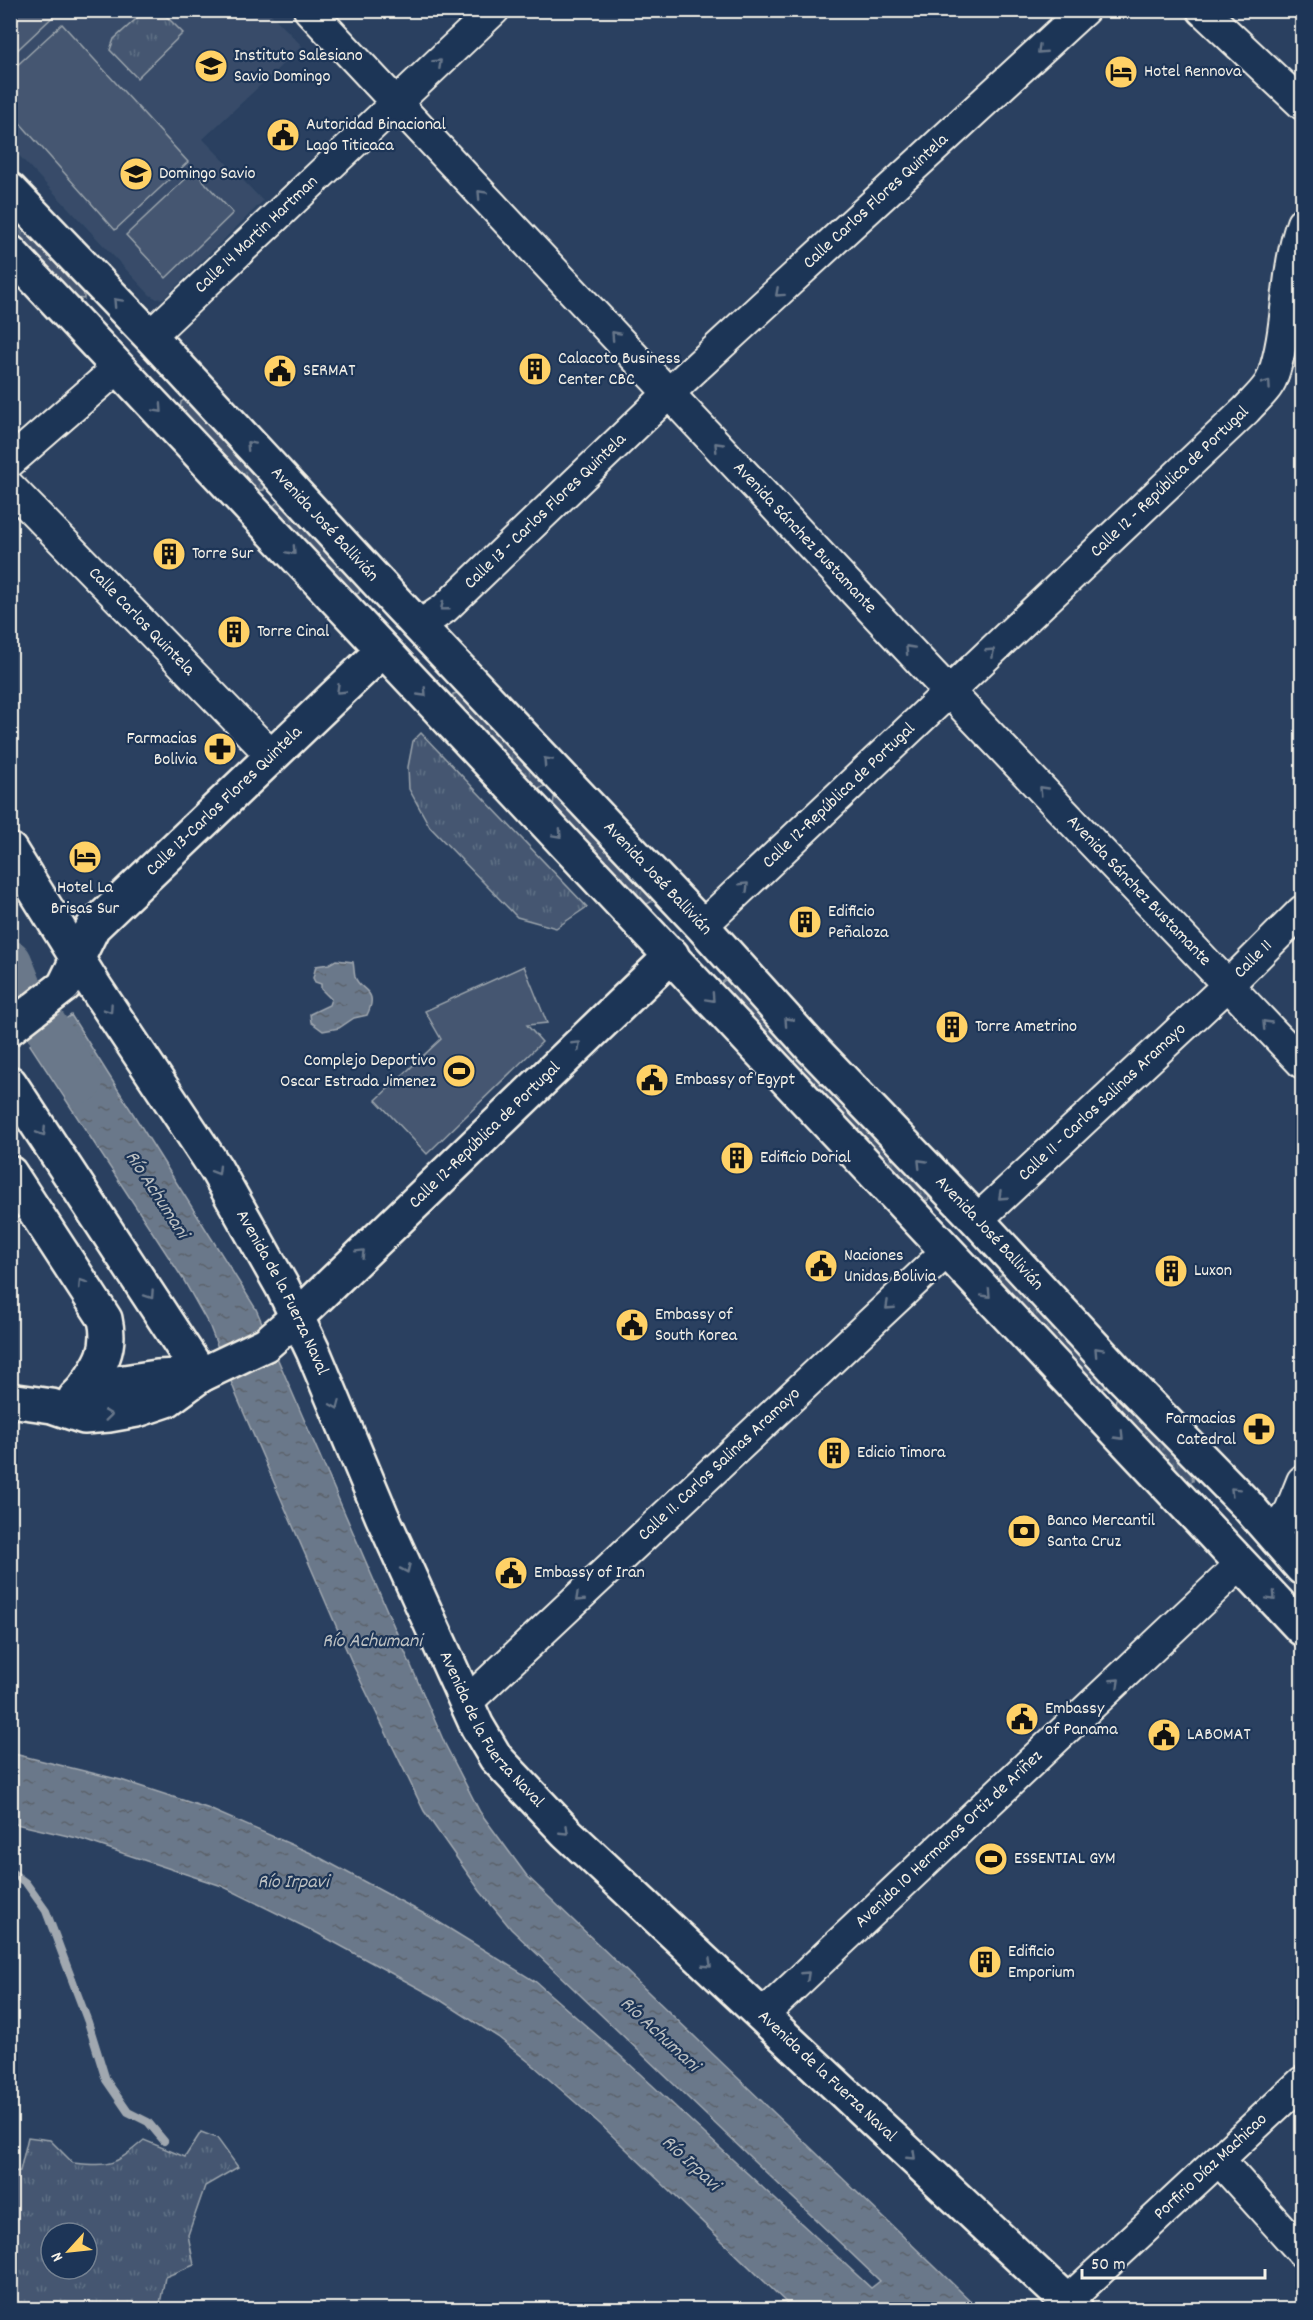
<svg xmlns="http://www.w3.org/2000/svg" width="1313" height="2320" font-family="Dekko,sans-serif">
<style>
.built{fill:#374c69}
.grass{fill:url(#grass-tufts);stroke:#9ca4ac;stroke-width:1.5;fill-rule:evenodd}
.pitch{fill:#445771;stroke:#9ca4ac;stroke-width:1.5}
.water{fill:url(#water-ripples);stroke:#a1a8b0;stroke-width:1.5}
.lines{fill:none;stroke-linecap:round;stroke-linejoin:round}
.stream{stroke:#a1a8b0;stroke-width:8}
.river{stroke:#6a788a;stroke-width:44}
.street-casing{stroke:#f4f1e8;stroke-width:34}
.secondary-casing{stroke:#f4f1e8;stroke-width:38}
.primary-casing{stroke:#f4f1e8;stroke-width:38}
.street{stroke:#1d3557;stroke-width:30}
.secondary{stroke:#1d3557;stroke-width:33}
.primary{stroke:#1d3557;stroke-width:33}
.oneway{stroke:#68778a}
.labels{text-anchor:middle;dominant-baseline:central;stroke-width:4.5;stroke-linejoin:round;paint-order:stroke}
.poi-label{font-size:18px;fill:#f4f1e8;stroke:#1d3557;text-anchor:start}
.street-label{font-size:18px;fill:#f4f1e8;stroke:#1d3557}
.water-label{font-size:20px;font-style:italic;fill:#bdc1c2;stroke:#1d3557}
</style>
<defs>
<pattern id="grass-tufts" width="24" height="20" patternUnits="userSpaceOnUse" patternTransform="scale(1.5)"><rect width="24" height="20" fill="#445771"/><path d="M3 7l-1-3M5 7V3M7 7l1-3M15 17l-1-3M17 17v-4M19 17l1-3" fill="none" stroke="#607085"/></pattern>
<pattern id="water-ripples" width="26" height="14" patternUnits="userSpaceOnUse" patternTransform="scale(1.5)"><rect width="26" height="14" fill="#6a788a"/><path d="M2 4q2-2 4 0t4 0M15 11q2-2 4 0t4 0" fill="none" stroke="#5b626b"/></pattern>
</defs>
<rect width="100%" height="100%" fill="#2a4060"/>
<filter id="ink" filterUnits="userSpaceOnUse"><feTurbulence type="fractalNoise" baseFrequency=".0167" numOctaves="2"/><feDisplacementMap in="SourceGraphic" scale="12" xChannelSelector="R" yChannelSelector="G"/><feConvolveMatrix kernelMatrix="1 2 1 2 8 2 1 2 1" color-interpolation-filters="sRGB"/></filter>
<g filter="url(#ink)">
<path class="built" d="M11 11H268L302 46 203 139 263 201 164 298 157 299 150 295 11 147Z"/>
<g class="grass">
<path d="M145 11H161L183 33 137 78 110 50 114 39Z"/>
<path d="M11 210 84 289V299L74 298 11 231Z"/>
<path d="M184 400 189 401 265 482 264 490 255 491 180 410 181 402Z"/>
<path d="M280 500 360 586 359 593 351 596 274 511 273 506Z"/>
<path d="M458 693 462 694 545 783 543 787 539 789 533 787 452 704 453 694Z"/>
<path d="M421 733 587 907 556 928 517 917 430 827 409 789 408 767 413 741Z"/>
<path d="M559 797 653 897 651 902 647 904 641 902 553 807 554 798Z"/>
<path d="M726 979 730 980 928 1190 930 1195 928 1200 921 1201 720 989V984Z"/>
<path d="M1003 1274 1007 1275 1106 1383 1105 1388H1096L998 1284 999 1276Z"/>
<path d="M1119 1398 1193 1472V1481L1188 1483 1183 1481 1114 1408 1116 1399Z"/>
<path d="M201 2132 217 2138 238 2167 205 2186 188 2235 194 2265 165 2277 159 2309H11V2172L20 2171 28 2137 50 2140 73 2163C113 2167 114 2165 144 2140L185 2157ZM51 2233H87V2269H51Z"/>
</g>
<g class="pitch">
<path d="M11 10H59V11L11 56Z"/>
<path d="M62 24 188 162 115 230 11 113V71Z"/>
<path d="M194 171 233 213 166 278 126 235Z"/>
<path d="M524 966 547 1023 527 1025 542 1042 427 1154 376 1100 441 1039 425 1011Z"/>
</g>
<g class="water">
<path d="M336 960 353 962C354 967 354 973 355 977 360 992 380 989 367 1015L354 1018 339 1028 323 1031 311 1022 310 1014 329 1005 331 999 321 989V984L315 982 313 978 316 966 329 964Z"/>
<path d="M71 1015 256 1309 445 1744 480 1812 527 1876 979 2309H793L600 2124 534 2066 498 2037 437 1998 317 1933 222 1886 77 1838 11 1823 10 1753 121 1780 207 1808 311 1853 432 1918 536 1982 624 2059 871 2288 880 2281 511 1929 480 1891 424 1811 353 1665 237 1397 210 1327 183 1279 30 1045Z"/>
</g>
<g class="lines">
<path class="stream" d="M10 1871 26 1883 46 1911 88 2022 106 2080 128 2112 148 2122 164 2141"/>
<path class="river" d="M10 962 20 987 81 1081"/>
<defs>
<g id="street">
<path id="s1" d="M309 10 932 674 1302 1063"/>
<path d="M1202 10 1302 104"/>
<path id="s2" d="M150 336 494 10"/>
<path d="M10 462 119 367"/>
<path id="s3" d="M10 487 271 755"/>
<path id="s4" d="M419 626 445 608 688 375 1084 10"/>
<path id="s5" d="M702 926 1246 410C1254 401 1268 389 1272 378 1290 329 1284 272 1302 223"/>
<path id="s6" d="M977 1220 1229 984 1302 911"/>
<path d="M1273 1534 1290 1511 1302 1481"/>
<path id="s7" d="M466 1703 947 1251"/>
<path id="s8" d="M763 2015 1241 1564"/>
<path d="M1220 2161 1302 2252"/>
<path id="s9" d="M1066 2302 1302 2082"/>
</g>
<g id="secondary">
<path id="s10" d="M10 850 95 987 216 1169 283 1288 313 1351 382 1516 477 1726 496 1758 566 1832 1076 2310"/>
<path id="s11" d="M10 1028 64 986 93 927 383 650"/>
<path d="M10 1083 201 1375"/>
<path d="M10 1173 105 1319C112 1350 100 1366 83 1390"/>
<path d="M75 1398 83 1390 117 1383 157 1377 201 1375"/>
<path id="s12" d="M10 1400 52 1406 84 1417 109 1415 137 1410 167 1400 201 1375 266 1344 297 1317 672 955"/>
</g>
<g id="primary">
<path id="s13" d="M10 190 150 336 396 602 702 926 811 1047 977 1220 1125 1380 1246 1504 1302 1568"/>
<path d="M10 252 1302 1629"/>
</g>
</defs>
<use href="#street" class="street-casing"/>
<use href="#secondary" class="secondary-casing"/>
<use href="#primary" class="primary-casing"/>
<use href="#street" class="street"/>
<use href="#secondary" class="secondary"/>
<use href="#primary" class="primary"/>
</g>
<defs><path id="oneway-chevron" d="M-2-3.5L2.5 0L-2 3.5" fill="none" stroke-width="1.6" stroke-linecap="round" stroke-linejoin="round" transform="scale(1.5)"/></defs>
<g class="oneway">
<use href="#oneway-chevron" transform="translate(1041 50) rotate(137)"/>
<use href="#oneway-chevron" transform="translate(438 63) rotate(-43)"/>
<use href="#oneway-chevron" transform="translate(481 194) rotate(-133)"/>
<use href="#oneway-chevron" transform="translate(779 293) rotate(138)"/>
<use href="#oneway-chevron" transform="translate(117 302) rotate(-133)"/>
<use href="#oneway-chevron" transform="translate(615 335) rotate(-133)"/>
<use href="#oneway-chevron" transform="translate(1267 384) rotate(-55)"/>
<use href="#oneway-chevron" transform="translate(159 409) rotate(47)"/>
<use href="#oneway-chevron" transform="translate(250 445) rotate(-133)"/>
<use href="#oneway-chevron" transform="translate(718 446) rotate(-134)"/>
<use href="#oneway-chevron" transform="translate(292 551) rotate(47)"/>
<use href="#oneway-chevron" transform="translate(444 607) rotate(141)"/>
<use href="#oneway-chevron" transform="translate(909 649) rotate(-133)"/>
<use href="#oneway-chevron" transform="translate(991 652) rotate(-43)"/>
<use href="#oneway-chevron" transform="translate(340 690) rotate(136)"/>
<use href="#oneway-chevron" transform="translate(423 693) rotate(46)"/>
<use href="#oneway-chevron" transform="translate(547 761) rotate(-133)"/>
<use href="#oneway-chevron" transform="translate(1043 790) rotate(-134)"/>
<use href="#oneway-chevron" transform="translate(558 834) rotate(47)"/>
<use href="#oneway-chevron" transform="translate(745 886) rotate(-44)"/>
<use href="#oneway-chevron" transform="translate(711 998) rotate(47)"/>
<use href="#oneway-chevron" transform="translate(109 1009) rotate(56)"/>
<use href="#oneway-chevron" transform="translate(788 1021) rotate(-132)"/>
<use href="#oneway-chevron" transform="translate(1266 1024) rotate(-134)"/>
<use href="#oneway-chevron" transform="translate(577 1045) rotate(-44)"/>
<use href="#oneway-chevron" transform="translate(42 1132) rotate(57)"/>
<use href="#oneway-chevron" transform="translate(921 1163) rotate(-134)"/>
<use href="#oneway-chevron" transform="translate(217 1171) rotate(59)"/>
<use href="#oneway-chevron" transform="translate(1002 1196) rotate(137)"/>
<use href="#oneway-chevron" transform="translate(361 1253) rotate(-45)"/>
<use href="#oneway-chevron" transform="translate(82 1283) rotate(-123)"/>
<use href="#oneway-chevron" transform="translate(987 1294) rotate(47)"/>
<use href="#oneway-chevron" transform="translate(150 1295) rotate(56)"/>
<use href="#oneway-chevron" transform="translate(889 1306) rotate(137)"/>
<use href="#oneway-chevron" transform="translate(1098 1351) rotate(-133)"/>
<use href="#oneway-chevron" transform="translate(336 1405) rotate(67)"/>
<use href="#oneway-chevron" transform="translate(108 1415) rotate(-7)"/>
<use href="#oneway-chevron" transform="translate(1120 1436) rotate(46)"/>
<use href="#oneway-chevron" transform="translate(1234 1491) rotate(-135)"/>
<use href="#oneway-chevron" transform="translate(406 1569) rotate(66)"/>
<use href="#oneway-chevron" transform="translate(1272 1597) rotate(47)"/>
<use href="#oneway-chevron" transform="translate(579 1598) rotate(137)"/>
<use href="#oneway-chevron" transform="translate(1116 1682) rotate(-43)"/>
<use href="#oneway-chevron" transform="translate(565 1831) rotate(44)"/>
<use href="#oneway-chevron" transform="translate(708 1964) rotate(43)"/>
<use href="#oneway-chevron" transform="translate(806 1975) rotate(-43)"/>
<use href="#oneway-chevron" transform="translate(912 2156) rotate(43)"/>
</g>
</g>
<defs>
<symbol id="school-disc" viewBox="-11 -11 22 22"><circle r="9.5" fill="#ffd166" stroke="#1d3557"/><path d="M0-5L7-2L0 1L-7-2ZM-4 1L0 2.5L4 1V4Q0 6-4 4Z" fill="#111"/></symbol>
<symbol id="hotel-disc" viewBox="-11 -11 22 22"><circle r="9.5" fill="#ffd166" stroke="#1d3557"/><path d="M-6-4.5h1.5V1H6V5H4.5V3h-9V5H-6ZM-4 0a1.8 1.8 0 1 1 3.6 0ZM.5 0V-2.5h3Q6-2.5 6 0Z" fill="#111"/></symbol>
<symbol id="civic-disc" viewBox="-11 -11 22 22"><circle r="9.5" fill="#ffd166" stroke="#1d3557"/><path d="M-.6-6.5H3V-4.5H.6V-3L4-1V1h2V6H-6V1h2V-1L-.6-3ZM-1.2 2.5V6h2.4V2.5Z" fill="#111"/></symbol>
<symbol id="building-disc" viewBox="-11 -11 22 22"><circle r="9.5" fill="#ffd166" stroke="#1d3557"/><path d="M-4-6H4V6H1V3H-1V6H-4ZM-2.5-4.3h1.7v1.8h-1.7ZM.8-4.3h1.7v1.8H.8ZM-2.5-1h1.7V.8h-1.7ZM.8-1h1.7V.8H.8Z" fill="#111"/></symbol>
<symbol id="pharmacy-disc" viewBox="-11 -11 22 22"><circle r="9.5" fill="#ffd166" stroke="#1d3557"/><path d="M-2-6h4v4h4v4h-4v4h-4v-4h-4v-4h4Z" fill="#111"/></symbol>
<symbol id="stadium-disc" viewBox="-11 -11 22 22"><circle r="9.5" fill="#ffd166" stroke="#1d3557"/><path d="M0-5a6.5 5 0 1 0 0 10a6.5 5 0 1 0 0-10ZM-3.5-1.8h7v3.6h-7Z" fill="#111"/></symbol>
<symbol id="bank-disc" viewBox="-11 -11 22 22"><circle r="9.5" fill="#ffd166" stroke="#1d3557"/><path d="M-6-4H6V4H-6ZM0-2.3a2.3 2.3 0 1 0 0 4.6a2.3 2.3 0 1 0 0-4.6Z" fill="#111"/></symbol>
</defs>
<g fill-rule="evenodd">
<use href="#school-disc" x="192" y="47" width="38" height="38"/>
<use href="#hotel-disc" x="1102" y="53" width="38" height="38"/>
<use href="#civic-disc" x="264" y="116" width="38" height="38"/>
<use href="#school-disc" x="117" y="155" width="38" height="38"/>
<use href="#building-disc" x="516" y="350" width="38" height="38"/>
<use href="#civic-disc" x="261" y="352" width="38" height="38"/>
<use href="#building-disc" x="150" y="535" width="38" height="38"/>
<use href="#building-disc" x="215" y="613" width="38" height="38"/>
<use href="#pharmacy-disc" x="201" y="730" width="38" height="38"/>
<use href="#hotel-disc" x="66" y="838" width="38" height="38"/>
<use href="#building-disc" x="786" y="903" width="38" height="38"/>
<use href="#building-disc" x="933" y="1008" width="38" height="38"/>
<use href="#stadium-disc" x="440" y="1052" width="38" height="38"/>
<use href="#civic-disc" x="633" y="1061" width="38" height="38"/>
<use href="#building-disc" x="718" y="1139" width="38" height="38"/>
<use href="#civic-disc" x="802" y="1247" width="38" height="38"/>
<use href="#building-disc" x="1152" y="1252" width="38" height="38"/>
<use href="#civic-disc" x="613" y="1306" width="38" height="38"/>
<use href="#pharmacy-disc" x="1240" y="1410" width="38" height="38"/>
<use href="#building-disc" x="815" y="1434" width="38" height="38"/>
<use href="#bank-disc" x="1005" y="1512" width="38" height="38"/>
<use href="#civic-disc" x="492" y="1554" width="38" height="38"/>
<use href="#civic-disc" x="1003" y="1700" width="38" height="38"/>
<use href="#civic-disc" x="1145" y="1716" width="38" height="38"/>
<use href="#stadium-disc" x="972" y="1840" width="38" height="38"/>
<use href="#building-disc" x="966" y="1943" width="38" height="38"/>
</g>
<g class="labels">
<g class="poi-label">
<text x="234" y="56">Instituto Salesiano<tspan x="234" dy="21">Savio Domingo</tspan></text>
<text x="1144" y="72">Hotel Rennova</text>
<text x="306" y="125">Autoridad Binacional<tspan x="306" dy="21">Lago Titicaca</tspan></text>
<text x="159" y="174">Domingo Savio</text>
<text x="558" y="359">Calacoto Business<tspan x="558" dy="21">Center CBC</tspan></text>
<text x="303" y="371">SERMAT</text>
<text x="192" y="554">Torre Sur</text>
<text x="257" y="632">Torre Cinal</text>
<text x="197" y="739" text-anchor="end">Farmacias<tspan x="197" dy="21">Bolivia</tspan></text>
<text x="85" y="888" text-anchor="middle">Hotel La<tspan x="85" dy="21">Brisas Sur</tspan></text>
<text x="828" y="912">Edificio<tspan x="828" dy="21">Peñaloza</tspan></text>
<text x="975" y="1027">Torre Ametrino</text>
<text x="436" y="1061" text-anchor="end">Complejo Deportivo<tspan x="436" dy="21">Oscar Estrada Jimenez</tspan></text>
<text x="675" y="1080">Embassy of Egypt</text>
<text x="760" y="1158">Edificio Dorial</text>
<text x="844" y="1256">Naciones<tspan x="844" dy="21">Unidas Bolivia</tspan></text>
<text x="1194" y="1271">Luxon</text>
<text x="655" y="1315">Embassy of<tspan x="655" dy="21">South Korea</tspan></text>
<text x="1236" y="1419" text-anchor="end">Farmacias<tspan x="1236" dy="21">Catedral</tspan></text>
<text x="857" y="1453">Edicio Timora</text>
<text x="1047" y="1521">Banco Mercantil<tspan x="1047" dy="21">Santa Cruz</tspan></text>
<text x="534" y="1573">Embassy of Iran</text>
<text x="1045" y="1709">Embassy<tspan x="1045" dy="21">of Panama</tspan></text>
<text x="1187" y="1735">LABOMAT</text>
<text x="1014" y="1859">ESSENTIAL GYM</text>
<text x="1008" y="1952">Edificio<tspan x="1008" dy="21">Emporium</tspan></text>
</g>
<g class="street-label">
<text stroke="none"><textPath href="#s4" startOffset="624">Calle Carlos Flores Quintela</textPath></text>
<text stroke="none"><textPath href="#s2" startOffset="147">Calle 14 Martin Hartman</textPath></text>
<text stroke="none"><textPath href="#s5" startOffset="645">Calle 12 - República de Portugal</textPath></text>
<text stroke="none"><textPath href="#s4" startOffset="171">Calle 13 - Carlos Flores Quintela</textPath></text>
<text stroke="none"><textPath href="#s13" startOffset="459">Avenida José Ballivián</textPath></text>
<text stroke="none"><textPath href="#s1" startOffset="724">Avenida Sánchez Bustamante</textPath></text>
<text stroke="none"><textPath href="#s3" startOffset="188">Calle Carlos Quintela</textPath></text>
<text stroke="none"><textPath href="#s5" startOffset="189">Calle 12-República de Portugal</textPath></text>
<text stroke="none"><textPath href="#s11" startOffset="316">Calle 13-Carlos Flores Quintela</textPath></text>
<text stroke="none"><textPath href="#s13" startOffset="945">Avenida José Ballivián</textPath></text>
<text stroke="none"><textPath href="#s1" startOffset="1210">Avenida Sánchez Bustamante</textPath></text>
<text stroke="none"><textPath href="#s6" startOffset="380">Calle 11</textPath></text>
<text stroke="none"><textPath href="#s6" startOffset="172">Calle 11 - Carlos Salinas Aramayo</textPath></text>
<text stroke="none"><textPath href="#s12" startOffset="578">Calle 12-República de Portugal</textPath></text>
<text stroke="none"><textPath href="#s13" startOffset="1431">Avenida José Ballivián</textPath></text>
<text stroke="none"><textPath href="#s10" startOffset="520">Avenida de la Fuerza Naval</textPath></text>
<text stroke="none"><textPath href="#s7" startOffset="348">Calle 11. Carlos Salinas Aramayo</textPath></text>
<text stroke="none"><textPath href="#s10" startOffset="1006">Avenida de la Fuerza Naval</textPath></text>
<text stroke="none"><textPath href="#s8" startOffset="256">Avenida 10 Hermanos Ortiz de Ariñez</textPath></text>
<text stroke="none"><textPath href="#s10" startOffset="1492">Avenida de la Fuerza Naval</textPath></text>
<text stroke="none"><textPath href="#s9" startOffset="198">Porfirio Díaz Machicao</textPath></text>
</g>
<g class="water-label">
<text transform="translate(156 1195) rotate(57)">Río Achumani</text>
<text x="372" y="1642">Río Achumani</text>
<text x="293" y="1883">Río Irpavi</text>
<text transform="translate(659 2035) rotate(43)">Río Achumani</text>
<text transform="translate(690 2164) rotate(43)">Río Irpavi</text>
</g>
</g>
<rect width="1313" height="2320" fill="none" stroke="#1d3557" stroke-width="36"/>
<rect x="18" y="18" width="1277" height="2284" fill="none" stroke="#f4f1e8" stroke-width="2" filter="url(#ink)"/>
<g transform="translate(69 2251) rotate(243)"><circle r="28" fill="#1d3557" stroke="#738091" stroke-width="1.5"/>
<path d="M0-4.5L10 22L0 15L-10 22Z" fill="#ffd166"/>
<text y="-9" font-size="16" font-weight="bold" text-anchor="middle" fill="#f4f1e8">N</text>
</g>
<path d="M1082 2269v9h183v-9" fill="none" stroke="#f4f1e8" stroke-width="3"/>
<text x="1091" y="2269" font-size="18" fill="#f4f1e8" stroke="#1d3557" stroke-width="4.5" paint-order="stroke">50 m</text>
</svg>
